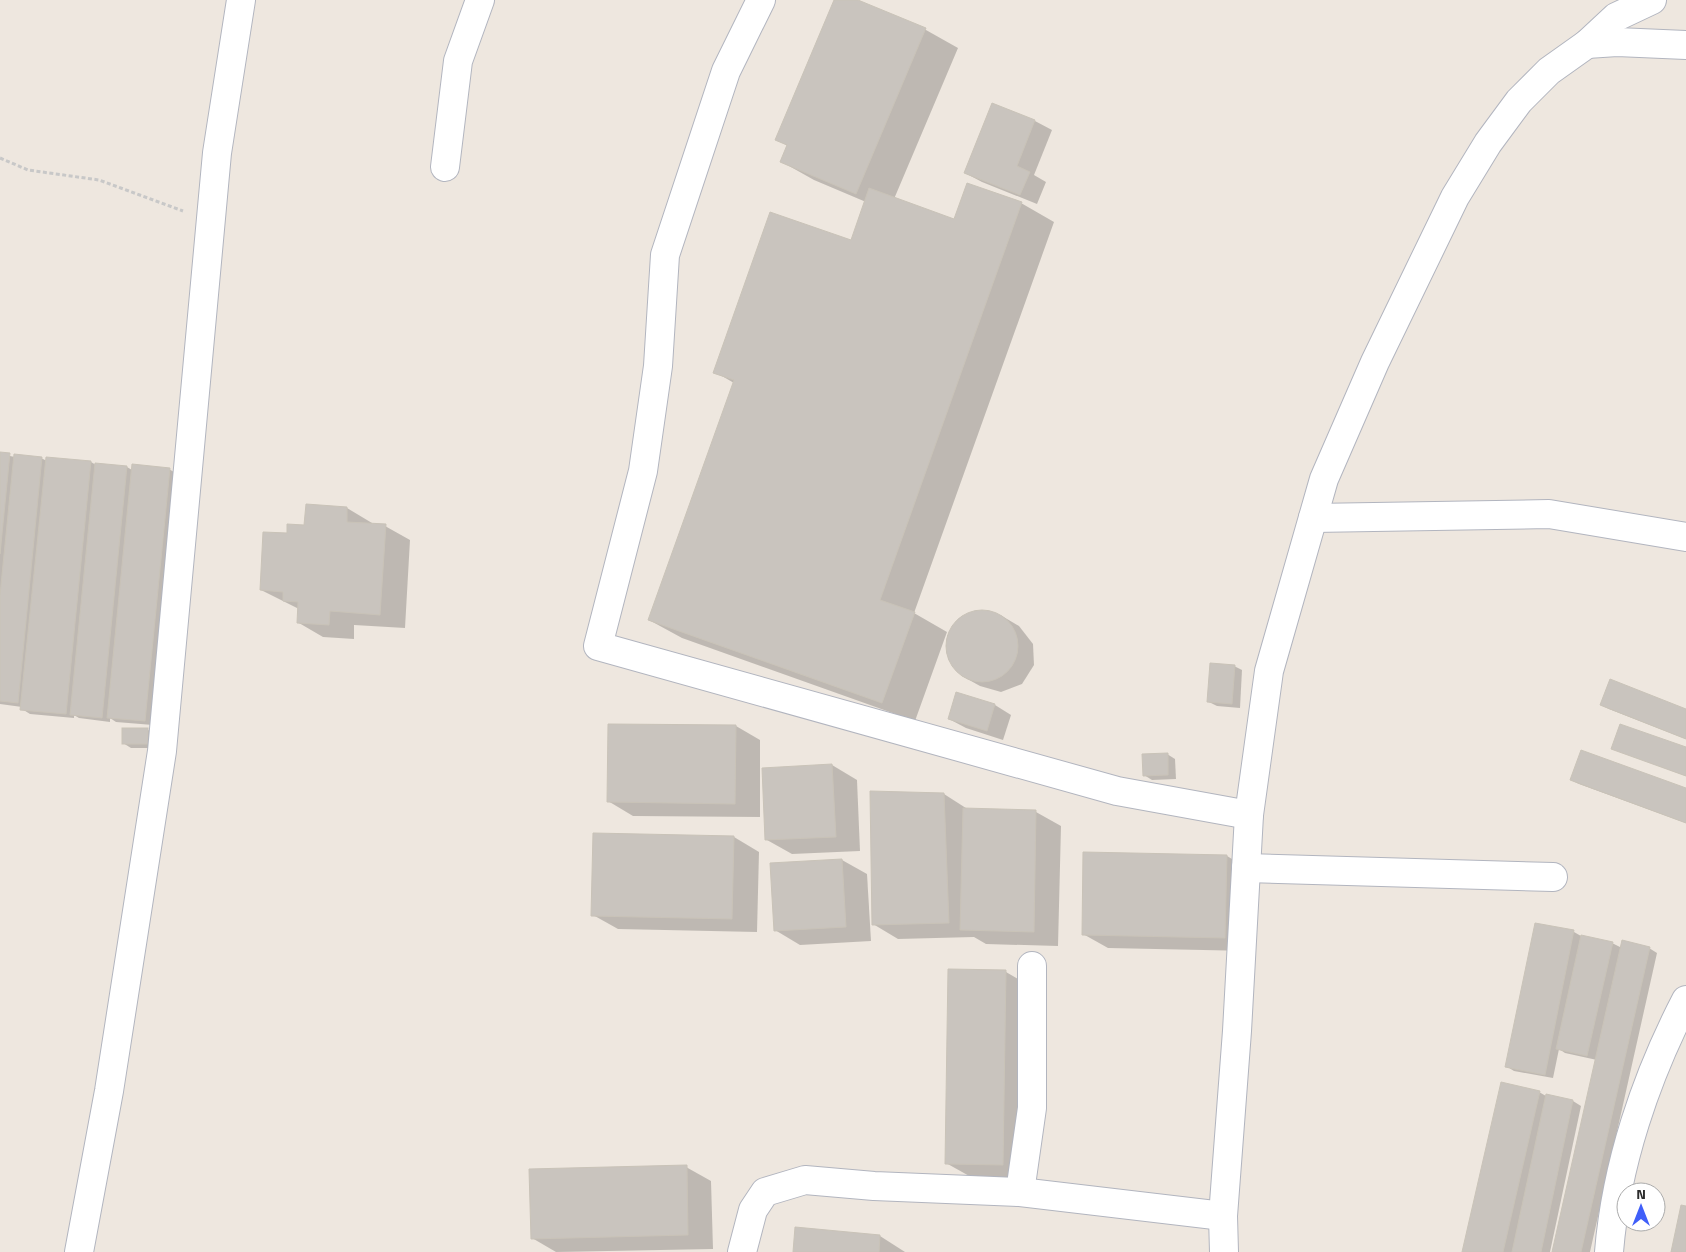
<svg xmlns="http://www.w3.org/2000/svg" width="1686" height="1252" font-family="'Titillium Web',sans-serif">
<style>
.shadow{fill:#0003}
.building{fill:#c9c4be;stroke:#c9c3b8}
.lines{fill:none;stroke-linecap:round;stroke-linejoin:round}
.minor-casing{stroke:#b2b5bf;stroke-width:30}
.path{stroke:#c8c8c8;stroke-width:3;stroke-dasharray:4 2.5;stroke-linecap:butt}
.minor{stroke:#fff;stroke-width:28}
</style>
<rect width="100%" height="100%" fill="#eee7df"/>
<g class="shadow">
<path d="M836 0H855L926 30 958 48 894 199 955 220 1021 203 1054 222 914 613 947 632 915 721 682 638 649 620 734 383 715 372 852 242 866 202 814 180 782 162 788 146 777 140Z"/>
<path d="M993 104 1035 121 1052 130 1034 175 1046 182 1037 204 982 182 965 173Z"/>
<path d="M0 454 15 457 41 458 47 461 91 462 96 465 127 467 132 470 169 469 177 474 153 725 116 722 110 718V722L79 718 74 715V718L30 714 22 709V707L0 704Z"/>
<path d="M307 506 347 508 372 523V525L385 526 410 540 405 628 354 625V639L323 637 299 623V609L261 590 288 535 305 526Z"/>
<path d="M980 611 1002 616 1019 626 1033 644 1034 665 1022 684 1001 692 980 686 962 676 948 659 947 636 959 618Z"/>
<path d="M1234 666 1242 670 1240 708 1217 706 1209 702Z"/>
<path d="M957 693 995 705 1011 715 1003 740 966 728 949 719Z"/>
<path d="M1601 705 1686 710V739L1609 709Z"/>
<path d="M736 726 760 740V817L633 816 608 801Z"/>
<path d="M148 730 156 734V748H131L123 743Z"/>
<path d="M1686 748V776L1613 749Z"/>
<path d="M1167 754 1175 759 1176 779 1152 780 1144 775Z"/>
<path d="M832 765 857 780 860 851 792 854 767 840 763 769Z"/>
<path d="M1571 780 1686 790V823L1579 784Z"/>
<path d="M944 794 969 810 1036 812 1061 826 1058 946 986 944 974 937 898 939 873 924Z"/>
<path d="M734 837 759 852 757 932 618 929 593 915Z"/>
<path d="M1227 856 1252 871 1250 951 1108 948 1083 934Z"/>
<path d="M842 860 867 874 871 941 800 945 775 930Z"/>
<path d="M1536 924 1574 932 1581 936 1612 943 1622 948H1649L1657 953 1590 1252H1553L1597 1060 1565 1053 1559 1049 1553 1078 1514 1071 1506 1066Z"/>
<path d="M1006 972 1030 986 1028 1178 971 1177 946 1163Z"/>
<path d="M1539 1092 1546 1096 1573 1101 1581 1106 1550 1252H1463Z"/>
<path d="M686 1167 711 1181 713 1249 556 1252 532 1238Z"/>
<path d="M796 1228 880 1236 905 1252H794Z"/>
</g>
<g class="building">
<path d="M834 0H858L926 28 856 194 780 162 787 145 775 140Z"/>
<path d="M992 103 1035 120 1017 166 1030 172 1020 195 964 173Z"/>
<path d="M967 183 1022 202 880 600 915 612 882 703 648 620 734 380 713 373 770 212 851 240 869 188 954 219Z"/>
<path d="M0 452 10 453 0 554Z"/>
<path d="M14 454 42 457 18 703 0 701V595Z"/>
<path d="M46 457 91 461 66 714 20 710Z"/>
<path d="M95 463 127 466 102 718 70 715Z"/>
<path d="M132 464 170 468 145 721 107 718Z"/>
<path d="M306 504 347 507V522L386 524 380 615 330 611 329 625 297 623 298 602 283 601V592L260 590 263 532 287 533V524L304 525Z"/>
<circle cx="982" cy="646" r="36"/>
<path d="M1210 663 1235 665 1232 704 1207 702Z"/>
<path d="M1610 679 1686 709V739L1600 705Z"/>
<path d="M956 692 995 704 987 731 948 719Z"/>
<path d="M608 724 736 725 735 804 607 802Z"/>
<path d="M1620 724 1686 747V776L1611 749Z"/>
<rect x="122" y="728" width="26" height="16"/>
<path d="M1581 750 1686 788V823L1570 780Z"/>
<path d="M1168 753V775L1143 776 1142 754Z"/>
<path d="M832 764 836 837 765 840 762 768Z"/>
<path d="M870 791 944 793 949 923 872 925Z"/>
<path d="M963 808 1036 810 1034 932 960 930Z"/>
<path d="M593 833 734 836 732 919 591 916Z"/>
<path d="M1083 852 1227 855 1225 938 1082 935Z"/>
<path d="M842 859 846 927 774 931 770 863Z"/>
<path d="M1535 923 1574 930 1545 1075 1505 1067Z"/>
<path d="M1581 935 1613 942 1587 1056 1556 1049Z"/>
<path d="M1622 940 1650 947 1581 1252H1552Z"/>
<path d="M948 969 1006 970 1003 1165 945 1164Z"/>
<path d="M1501 1082 1540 1091 1503 1252H1462Z"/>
<path d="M1546 1094 1573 1100 1541 1252H1512Z"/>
<path d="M687 1165 688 1235 531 1239 529 1169Z"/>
<path d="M1681 1205 1686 1206V1252H1671Z"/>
<path d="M795 1227 880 1235 879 1252H793Z"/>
</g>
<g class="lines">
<defs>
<g id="minor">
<path d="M761 0 726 71 665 255 658 366 643 471 598 646 1117 791 1249 815"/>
<path d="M1587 44 1617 42 1686 45"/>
<path d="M445 167 458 61 480 0"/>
<path d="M1313 518 1549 514 1686 537"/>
<path d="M1246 868 1553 877"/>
<path d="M1020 1192 1032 1108V966"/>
<path d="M79 1252 109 1091 162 751 217 153 241 0"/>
<path d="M742 1252 753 1210 765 1192 805 1180 874 1186 1020 1192 1223 1216"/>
<path d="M1224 1252 1223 1216 1237 1031 1249 815 1269 671 1324 479 1375 362 1455 197 1488 143 1519 101 1549 71 1587 44 1616 17 1652 0"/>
<path d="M1609 1252C1616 1165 1646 1077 1686 1000"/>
</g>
</defs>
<use href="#minor" class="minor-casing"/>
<path class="path" d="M0 158 28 170 99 180 183 211"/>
<use href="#minor" class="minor"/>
</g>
<g transform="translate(1641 1207)"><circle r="24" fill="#ffffff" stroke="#ababab"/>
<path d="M0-4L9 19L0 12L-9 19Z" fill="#405ff9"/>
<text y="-8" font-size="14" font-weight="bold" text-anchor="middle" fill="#2c2c2c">N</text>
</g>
</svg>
